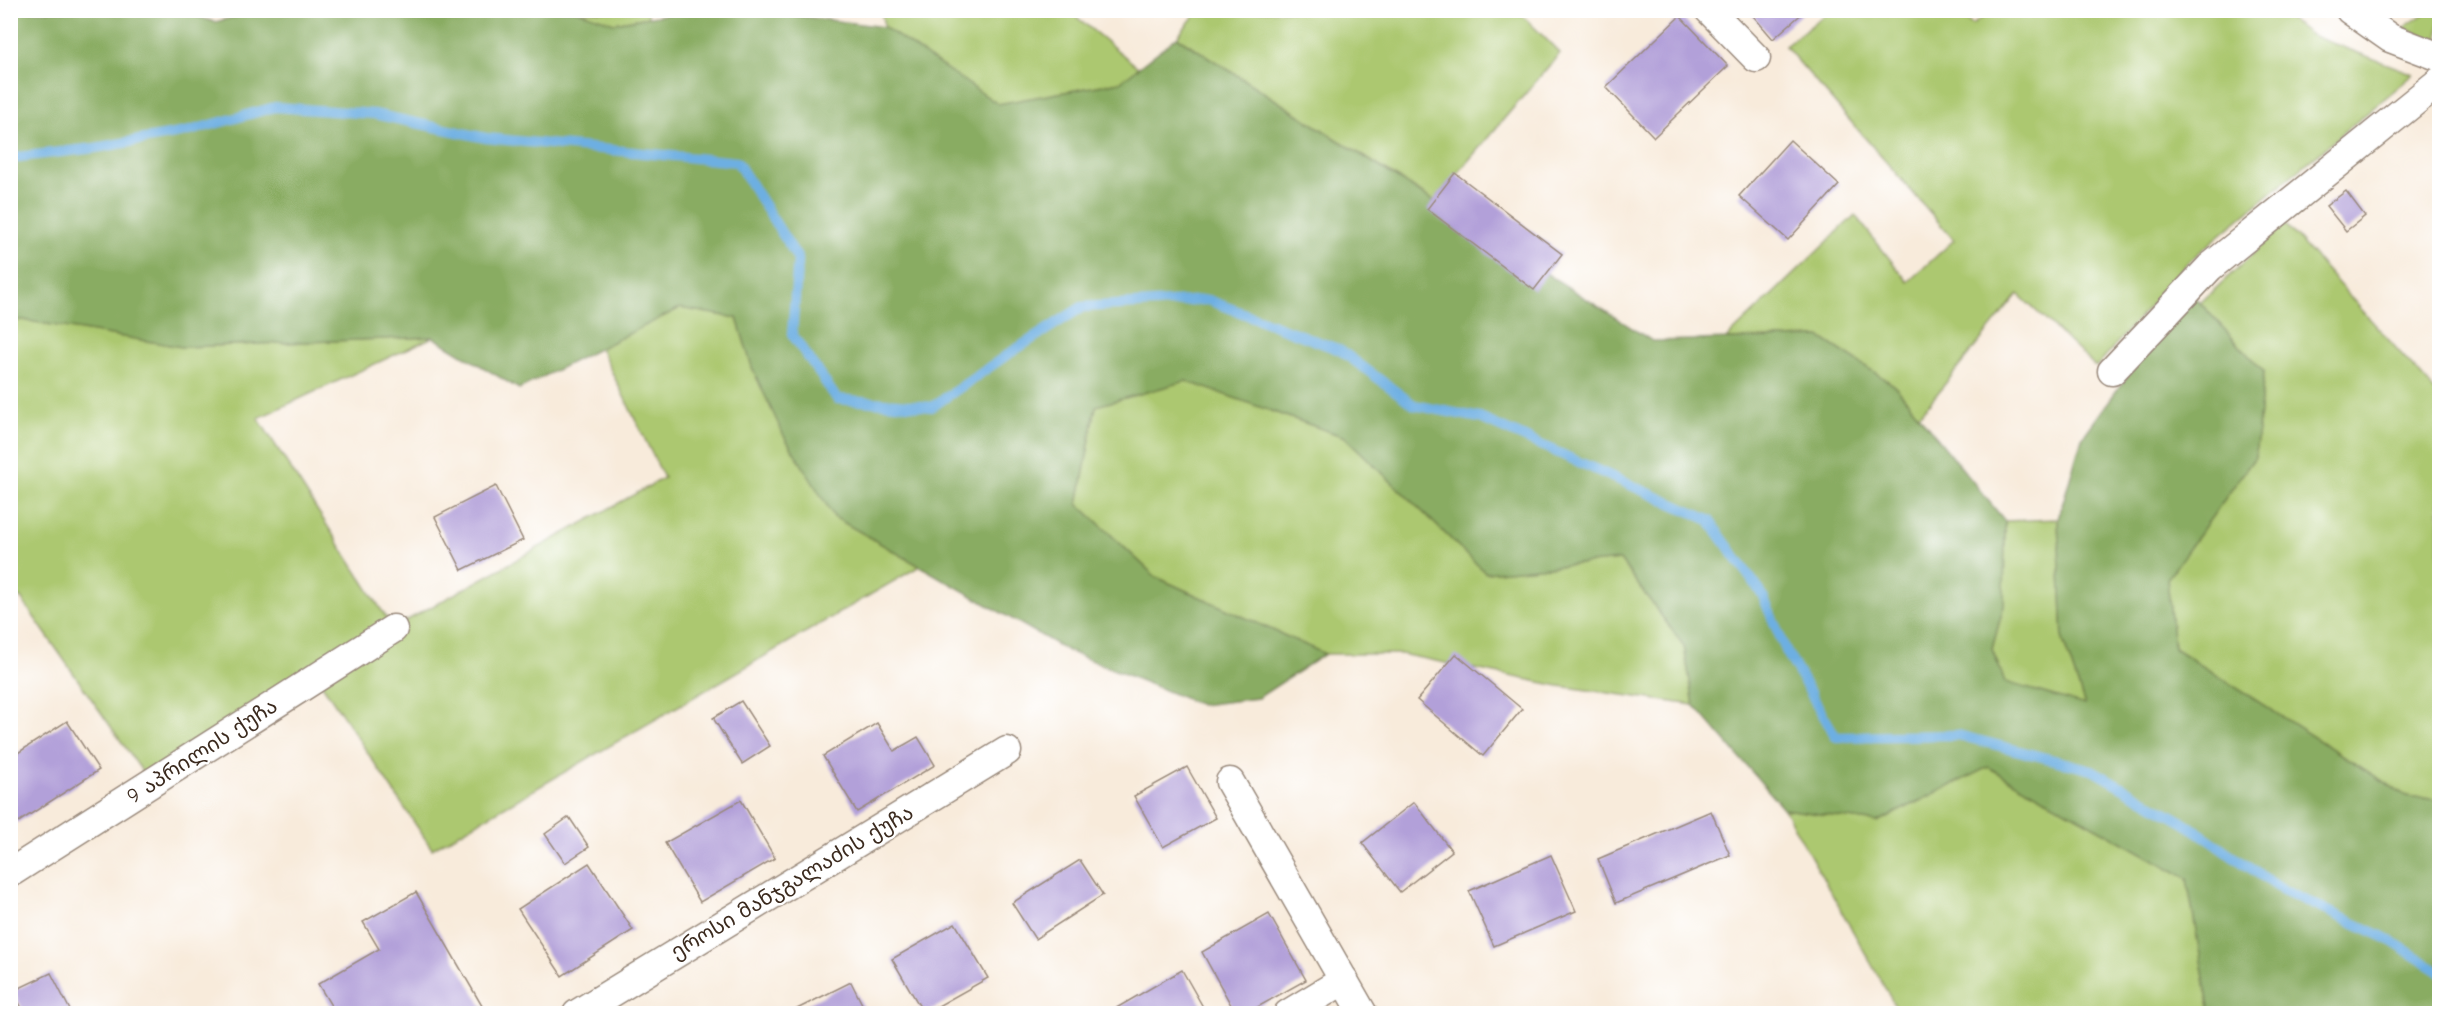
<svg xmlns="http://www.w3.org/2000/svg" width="2450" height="1024" font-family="'Comic Neue','Noto Sans Georgian',sans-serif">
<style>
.green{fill:#acc86f;stroke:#747946;stroke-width:1.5}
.forest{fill:#89ac62;stroke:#626b40;stroke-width:1.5}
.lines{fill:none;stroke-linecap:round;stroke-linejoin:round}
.stream{stroke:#6dafe2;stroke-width:10}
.building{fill:#b2a0d9}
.minor-casing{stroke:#9a8a7c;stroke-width:31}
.minor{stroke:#fff;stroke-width:28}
.labels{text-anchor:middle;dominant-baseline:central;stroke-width:4.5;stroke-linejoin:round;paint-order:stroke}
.street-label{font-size:21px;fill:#3b2a1e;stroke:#fff}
</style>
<rect width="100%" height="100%" fill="#fff"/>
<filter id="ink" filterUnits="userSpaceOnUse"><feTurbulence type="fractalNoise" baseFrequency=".0167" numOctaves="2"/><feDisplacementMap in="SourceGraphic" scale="12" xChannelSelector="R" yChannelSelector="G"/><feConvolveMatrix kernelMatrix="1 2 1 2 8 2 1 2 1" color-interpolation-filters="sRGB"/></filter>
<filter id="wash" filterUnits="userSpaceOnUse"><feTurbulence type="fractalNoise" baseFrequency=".008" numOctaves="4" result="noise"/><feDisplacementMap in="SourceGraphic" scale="24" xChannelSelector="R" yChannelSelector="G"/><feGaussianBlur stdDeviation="1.35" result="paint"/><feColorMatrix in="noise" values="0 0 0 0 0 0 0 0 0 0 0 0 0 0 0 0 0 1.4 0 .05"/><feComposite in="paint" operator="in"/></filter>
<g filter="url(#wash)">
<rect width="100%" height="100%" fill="#f8ebdb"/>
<g class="green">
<path d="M1517 10 1560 53 1434 201 1177 37 1198 11Z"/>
<path d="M575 11H648V17L614 23Z"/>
<path d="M881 11H1069L1139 68 1120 82 998 104 884 27Z"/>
<path d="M1830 11H1958L1972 25 1991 11H2279L2311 35 2414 74 2189 261 2096 367 2018 294 1919 416 1894 385 1820 337 1726 339 1855 215 1908 282 1954 240 1785 46Z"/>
<path d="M2428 11H2439V42L2403 28Z"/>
<path d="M2285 224 2439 396V800L2406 796 2174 648 2167 579 2255 457 2264 372 2200 303Z"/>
<path d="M680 308 737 318 753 370 834 517 920 566 432 849 317 677 151 784 20 597 11 602 10 321 23 320 182 347 433 337 258 418 393 628 664 478 600 348Z"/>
<path d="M1186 381 1345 437 1486 573 1620 560 1684 646 1694 705 1559 686 1401 654H1325L1156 577 1078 504 1096 406Z"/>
<path d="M2058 519 2063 640 2085 705 2005 682 1992 649 2004 605 2005 521Z"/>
<path d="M1988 767 2187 878 2210 1013H1899L1784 809 1877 822Z"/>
</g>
<path class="forest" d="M260 10H575L614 23 686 11H760L884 27 998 104 1120 82 1177 37 1652 341 1820 337 1894 385 2005 521 2004 605 1992 649 2005 682 2085 705 2063 640 2058 519 2082 438 2189 291 2264 372 2255 457 2167 579 2174 648 2406 796 2439 800V1013L2301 1014 2298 1011V1014L2210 1013 2187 878 1988 767 1877 822 1784 809 1694 705 1684 646 1620 560 1486 573 1345 437 1186 381 1096 406 1078 504 1156 577 1325 654 1258 698 1201 705 1068 651 834 517 784 436 753 370 737 318 680 308 519 389 433 337 182 347 23 320 11 321V11H179L215 22Z"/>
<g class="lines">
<path class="stream" d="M10 158 95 148 186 132 275 107 374 114 486 138 737 162 798 259 792 334 837 399 932 407 1007 355 1082 307 1208 300 1340 350 1414 405 1480 418 1709 520 1762 594 1787 653 1836 737 1958 735 2092 770 2185 823 2281 889 2388 939 2440 972"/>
</g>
<g id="blocks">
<g class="building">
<path d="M1748 10H1806L1773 39Z"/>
<path d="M1680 16 1728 66 1654 137 1606 87Z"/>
<path d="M1790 140 1839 185 1788 240 1739 196Z"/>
<path d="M1455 173 1562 254 1534 290 1427 209Z"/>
<path d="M2346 191 2365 216 2346 231 2326 206Z"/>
<path d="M496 486 523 540 462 570 435 517Z"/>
<path d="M1456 654 1522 709 1483 756 1417 700Z"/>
<path d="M741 701 770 746 742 764 713 718Z"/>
<path d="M67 721 99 770 17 823 10 813V758Z"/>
<path d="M877 723 894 751 918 737 935 765 857 812 823 756Z"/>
<path d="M1187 767 1216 818 1163 847 1134 796Z"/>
<path d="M741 800 775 858 700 902 665 843Z"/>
<path d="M1414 802 1452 851 1400 892 1362 843Z"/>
<path d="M1711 811 1730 855 1616 903 1598 859Z"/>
<path d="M569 817 589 847 565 863 545 834Z"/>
<path d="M1551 855 1576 911 1494 946 1469 891Z"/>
<path d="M1080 860 1103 895 1035 939 1012 903Z"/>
<path d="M589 863 633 930 562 976 518 909Z"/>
<path d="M416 892 485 1011 480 1014H336L318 984 379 949 363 922Z"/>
<path d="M1269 914 1306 980 1245 1014H1236L1202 952Z"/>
<path d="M955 923 988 978 924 1014 892 959Z"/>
<path d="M1182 970 1207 1014H1106Z"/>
<path d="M51 973 72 1014H25L13 991Z"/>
<path d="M851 982 867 1014H794L793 1011Z"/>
</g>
</g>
</g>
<g filter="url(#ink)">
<use href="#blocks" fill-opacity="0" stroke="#9a8a7c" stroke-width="1.5"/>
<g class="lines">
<defs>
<g id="minor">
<path d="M1709 10 1756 58"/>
<path d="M2350 10 2390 38 2440 57"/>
<path d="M2112 371 2210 267 2440 81"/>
<path d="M1230 782 1363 1014"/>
<path d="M10 873 393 629"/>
<path d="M577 1014 1007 751"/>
<path d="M1288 1014 1344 980"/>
</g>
</defs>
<use href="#minor" class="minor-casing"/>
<use href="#minor" class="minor"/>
</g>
</g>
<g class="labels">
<g class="street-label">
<text transform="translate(202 751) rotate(-33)">9 აპრილის ქუჩა</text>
<text transform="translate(792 882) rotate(-31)">ეროსი მანჯგალაძის ქუჩა</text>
</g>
</g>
<rect width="2450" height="1024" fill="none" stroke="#fff" stroke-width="36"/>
</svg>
